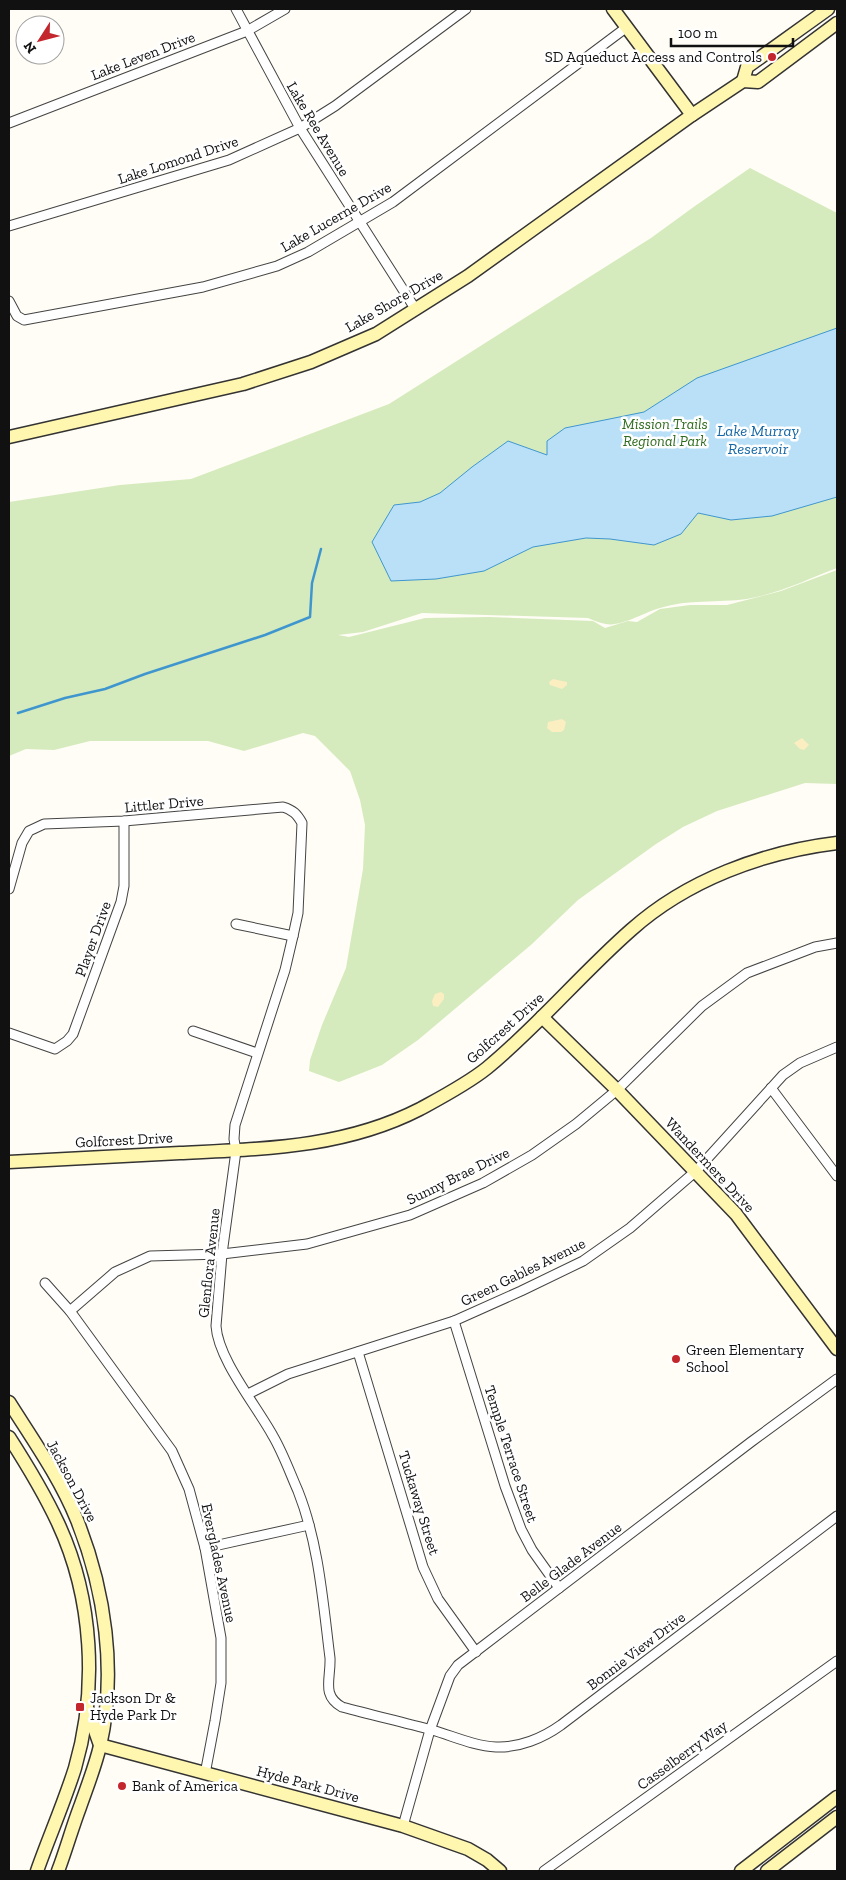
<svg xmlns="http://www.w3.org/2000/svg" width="846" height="1880" font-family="'Zilla Slab',serif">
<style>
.green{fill:#d5ebbd}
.sand{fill:#fbeec1}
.water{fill:#b9e0f7;stroke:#3f96cf}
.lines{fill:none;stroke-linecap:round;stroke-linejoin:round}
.stream{stroke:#3f96cf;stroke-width:2.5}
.street-casing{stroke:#444;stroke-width:11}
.secondary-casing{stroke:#333;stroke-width:15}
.street{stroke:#fff;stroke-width:9}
.secondary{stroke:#fff6b0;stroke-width:12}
.poi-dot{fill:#c4262e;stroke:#fff;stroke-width:2}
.labels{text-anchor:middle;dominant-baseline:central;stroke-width:5;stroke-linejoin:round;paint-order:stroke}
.street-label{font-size:15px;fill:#111;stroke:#fff}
.poi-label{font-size:15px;fill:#111;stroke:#fff;text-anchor:start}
.park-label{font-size:15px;font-style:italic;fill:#2f6b1f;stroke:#fff}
.water-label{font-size:16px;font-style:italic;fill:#1768a6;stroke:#fff}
</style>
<rect width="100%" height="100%" fill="#fffdf5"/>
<path class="green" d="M750 168 837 213V568C808 579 778 594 747 599 718 603 688 599 660 608 645 612 621 627 606 624 600 623 593 620 588 618L422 613 363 632 338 635 349 637 425 618 489 617 593 621 605 628 628 621 637 622 660 609 690 605H727L781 591 837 570V784L805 783 717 811 683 827 656 844 578 900 532 944 418 1040 382 1065 339 1082 309 1071 310 1060 322 1025 346 968 363 869 365 825 360 800 350 771 315 736 303 733 244 751 208 741H90L54 750 26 749 9 756V502L120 485 191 479 389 404 651 238 695 206Z"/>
<g class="sand">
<path d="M553 679 567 682V685L562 689 550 685 549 682Z"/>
<path d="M562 719 566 722 564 730 561 732H552L547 728 548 722Z"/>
<path d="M802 738 809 745 804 750 800 749 794 743Z"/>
<path d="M441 992 444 994V999L438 1007 433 1006 432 1001 435 994Z"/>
</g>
<path class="water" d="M837 328V497L772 516 731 520 698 513 681 534 654 545 610 539 586 538 533 547 484 571 436 579 391 581 372 542 394 505 420 502 440 493 472 467 508 441 547 455V441L565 428 644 412 697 378Z"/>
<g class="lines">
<path class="stream" d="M18 713 65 698 105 689 145 674 265 635 310 617 312 583 321 549"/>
<defs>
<g id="street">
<path d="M236 9 300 128 416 310"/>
<path d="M9 123 247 31 285 9"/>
<path d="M9 226 229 160 300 128 335 106 466 9"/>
<path d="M9 301 17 316 24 320 203 287 277 266 308 252 393 202 627 27"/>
<path d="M9 889 22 843 29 831 44 824 124 821 283 807C293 810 297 814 302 823L298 913 293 936 285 970 235 1125 234 1139 236 1151 222 1254 216 1326C218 1359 256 1405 273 1436 283 1453 290 1473 298 1491 319 1544 323 1603 330 1658 331 1679 321 1695 342 1707 372 1715 402 1722 432 1730 453 1736 474 1746 496 1747 519 1748 543 1738 561 1725L837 1516"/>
<path d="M236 924 293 936"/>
<path d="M193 1031 257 1053"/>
<path d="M9 1033 55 1049 67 1041 73 1034 121 902 124 886V821"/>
<path d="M771 1088 837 1176"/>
<path d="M45 1283 70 1311 172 1451 189 1489 205 1548 221 1638V1683L215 1721 205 1774"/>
<path d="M70 1311 115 1272 150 1256 222 1254 307 1244 410 1215 483 1183 532 1155 576 1124 617 1090 702 1006 747 973 815 947 837 943"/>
<path d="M454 1321 505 1486 521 1529 532 1550 559 1588"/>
<path d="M358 1352 423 1567 438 1599 476 1652"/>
<path d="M248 1394 288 1374 454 1321 521 1291 583 1261 630 1228 696 1171 783 1075 800 1063 837 1047"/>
<path d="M205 1548 309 1525"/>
<path d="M403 1826 430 1730 450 1676 458 1665 751 1442 837 1379"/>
<path d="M544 1871 837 1661"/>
</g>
<g id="secondary">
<path d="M613 9 692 115"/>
<path d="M743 81 747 67 828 9"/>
<path d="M743 81 758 82 837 23"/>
<path d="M9 437 243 384 311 362 376 334 468 276 692 115 743 81"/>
<path d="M542 1017 617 1090 736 1214 837 1349"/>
<path d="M9 1162C66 1159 123 1156 180 1153 263 1149 344 1148 420 1109 442 1097 467 1084 487 1068 538 1026 581 974 631 930 687 880 763 852 837 843"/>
<path d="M9 1402C33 1440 60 1478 77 1520 105 1590 117 1672 100 1746 95 1767 87 1787 80 1807 72 1828 66 1850 58 1871"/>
<path d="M9 1437C27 1465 44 1493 58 1523 93 1598 98 1689 75 1768 64 1803 49 1837 37 1871"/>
<path d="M87 1708 100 1745 403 1826 468 1849 487 1860 500 1871"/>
<path d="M741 1871 837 1797"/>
<path d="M767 1871 837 1817"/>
</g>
</defs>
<use href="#street" class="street-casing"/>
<use href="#secondary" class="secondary-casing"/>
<use href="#street" class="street"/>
<use href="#secondary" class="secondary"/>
</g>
<g class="poi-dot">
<circle cx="772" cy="57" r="5"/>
<circle cx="676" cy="1359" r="5"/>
<rect x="75" y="1702" width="10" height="10" rx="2.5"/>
<circle cx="122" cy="1786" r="5"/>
</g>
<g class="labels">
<g class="street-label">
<text transform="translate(143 56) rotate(-21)">Lake Leven Drive</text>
<text transform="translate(318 129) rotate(59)">Lake Ree Avenue</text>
<text transform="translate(178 160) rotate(-18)">Lake Lomond Drive</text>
<text transform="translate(336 217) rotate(-30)">Lake Lucerne Drive</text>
<text transform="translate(394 301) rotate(-30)">Lake Shore Drive</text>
<text transform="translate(164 804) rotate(-5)">Littler Drive</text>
<text transform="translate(93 939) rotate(-70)">Player Drive</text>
<text transform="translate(505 1028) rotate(-42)">Golfcrest Drive</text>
<text transform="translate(124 1140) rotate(-3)">Golfcrest Drive</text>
<text transform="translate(710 1165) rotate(47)">Wandermere Drive</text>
<text transform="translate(458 1176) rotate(-26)">Sunny Brae Drive</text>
<text transform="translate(209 1263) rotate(-84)">Glenflora Avenue</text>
<text transform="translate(523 1272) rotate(-26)">Green Gables Avenue</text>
<text transform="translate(511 1454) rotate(72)">Temple Terrace Street</text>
<text transform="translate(72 1481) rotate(62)">Jackson Drive</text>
<text transform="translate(419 1503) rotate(73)">Tuckaway Street</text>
<text transform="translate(571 1562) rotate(-37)">Belle Glade Avenue</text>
<text transform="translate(219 1563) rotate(78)">Everglades Avenue</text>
<text transform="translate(636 1651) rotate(-37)">Bonnie View Drive</text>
<text transform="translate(682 1755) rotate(-36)">Casselberry Way</text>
<text transform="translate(308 1784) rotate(15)">Hyde Park Drive</text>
</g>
<g class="poi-label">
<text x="762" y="57" text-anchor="end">SD Aqueduct Access and Controls</text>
<text x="686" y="1350">Green Elementary<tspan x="686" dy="17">School</tspan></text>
<text x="90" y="1698">Jackson Dr &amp;<tspan x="90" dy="17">Hyde Park Dr</tspan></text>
<text x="132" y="1786">Bank of America</text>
</g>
<g class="park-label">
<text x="665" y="424">Mission Trails<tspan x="665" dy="17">Regional Park</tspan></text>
</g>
<g class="water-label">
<text x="758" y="430">Lake Murray<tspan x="758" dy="18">Reservoir</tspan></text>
</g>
</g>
<rect width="846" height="1880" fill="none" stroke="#111111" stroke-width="20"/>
<g transform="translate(40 40) rotate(234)"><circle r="24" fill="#ffffff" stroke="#a0a0a0"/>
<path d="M0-4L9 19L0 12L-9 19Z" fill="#c4262e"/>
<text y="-8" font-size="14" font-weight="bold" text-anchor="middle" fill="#111111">N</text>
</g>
<path d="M671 38v8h122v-8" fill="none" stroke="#111111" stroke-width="2.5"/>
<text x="678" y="38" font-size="15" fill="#111111" stroke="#ffffff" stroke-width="4" paint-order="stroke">100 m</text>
</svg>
